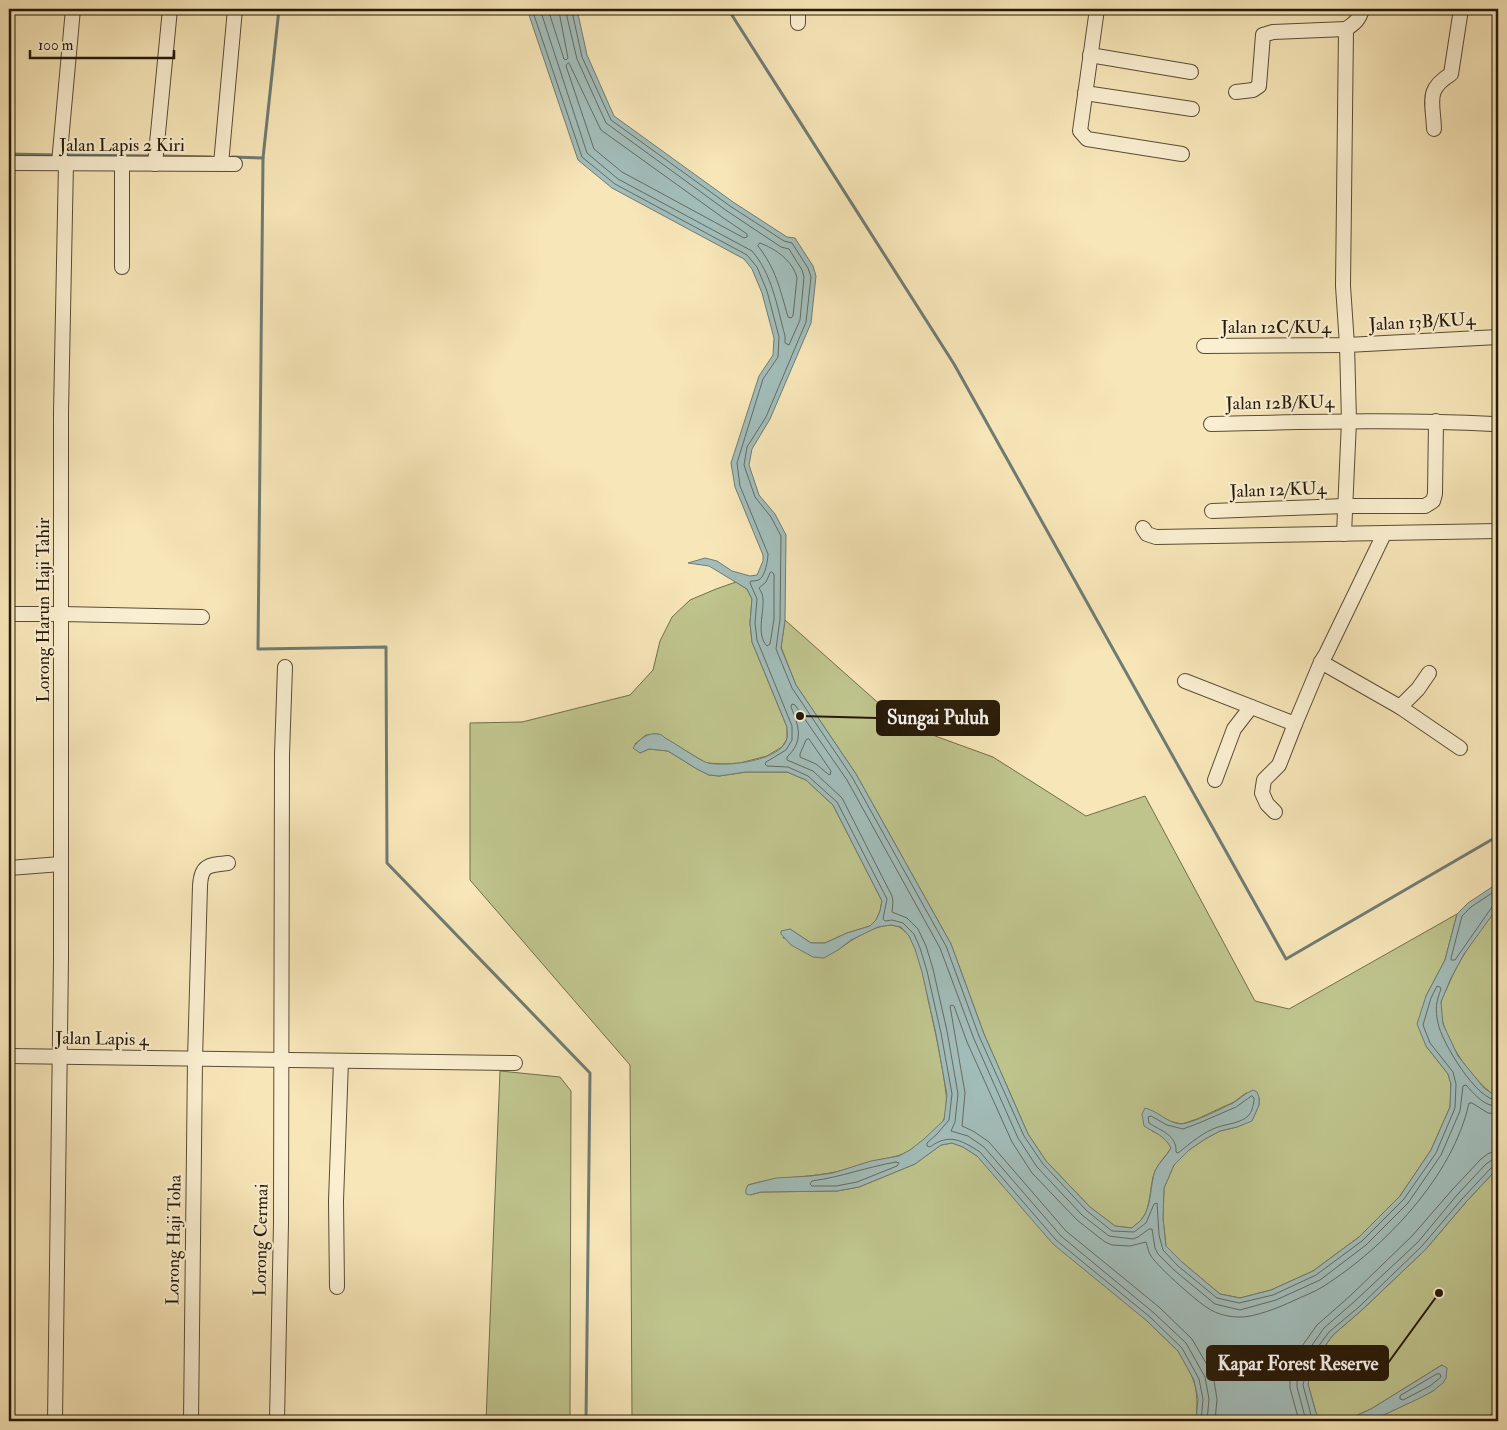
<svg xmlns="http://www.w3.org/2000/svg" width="1507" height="1430" font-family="'IM FELL Double Pica',serif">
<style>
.green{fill:#bfc48d;stroke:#726e4a}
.water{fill:#a2bdba;stroke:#707b73}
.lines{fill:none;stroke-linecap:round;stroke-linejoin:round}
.shore{stroke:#646b61;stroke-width:1}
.stream{stroke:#707b73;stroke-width:3}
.minor-casing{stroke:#5a4c34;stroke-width:16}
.minor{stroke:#faefd1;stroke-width:14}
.labels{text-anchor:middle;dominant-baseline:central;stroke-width:4.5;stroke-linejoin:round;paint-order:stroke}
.street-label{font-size:18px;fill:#251908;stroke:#faefd1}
.leader{fill:none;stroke:#251908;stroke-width:2}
.callout-dot{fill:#251908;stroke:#faefd1;stroke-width:2}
.callout{fill:#251908;stroke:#251908;stroke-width:2}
.callout-label{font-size:19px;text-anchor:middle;font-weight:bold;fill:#fff}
</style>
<rect width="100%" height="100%" fill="#f7e6b8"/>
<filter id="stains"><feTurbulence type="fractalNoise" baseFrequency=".004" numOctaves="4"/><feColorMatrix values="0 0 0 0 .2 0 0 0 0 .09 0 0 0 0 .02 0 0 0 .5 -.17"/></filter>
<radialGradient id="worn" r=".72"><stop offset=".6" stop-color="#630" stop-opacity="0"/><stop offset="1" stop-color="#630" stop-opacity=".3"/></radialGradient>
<g class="green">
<path d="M736 582 747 589 752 599 750 623 752 642 787 727V739L782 747 767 756 740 763 724 764 706 763 658 734 646 735 635 744 640 753 649 749 668 751 697 769 709 775 719 776 746 772H787L806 780 833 805 882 901 880 911 876 920 870 926 847 933 825 943H811L790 929 783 938 838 950C851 940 882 919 899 927 903 929 908 934 910 937 921 956 924 979 928 999 935 1030 942 1062 946 1093 947 1098 946 1114 944 1119 941 1127 918 1145 910 1150 898 1158 884 1158 870 1162 857 1165 844 1171 830 1173 802 1178 775 1177 748 1185L750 1195 761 1192 837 1191 859 1187 915 1164 941 1145 952 1143 963 1147 977 1156 1178 1351C1195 1380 1199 1386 1196 1421H632L630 1065 470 880V723L522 722 630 695 653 670 660 641 672 617 690 600 716 589Z"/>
<path d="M785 620 902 724 993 757 1086 816 1145 796 1255 1001 1289 1009 1457 914 1445 960 1426 996V1046L1448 1074 1451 1084 1450 1107 1431 1150 1400 1196 1359 1237 1313 1271 1271 1290 1240 1298 1220 1294 1182 1262 1166 1246 1163 1219 1164 1188 1174 1165 1189 1150 1205 1139 1220 1131 1237 1127 1252 1120 1259 1105V1097L1246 1093 1234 1102 1197 1119 1182 1124 1168 1121 1159 1115 1152 1131C1161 1135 1167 1138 1171 1148 1167 1155 1159 1162 1155 1171 1149 1185 1152 1208 1141 1220 1139 1223 1134 1225 1132 1228L1115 1226 1090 1207 1046 1161 1028 1134 984 1034 951 944 856 774 796 685 781 647Z"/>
<path d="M1498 907V1094L1494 1095C1472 1080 1436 1031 1441 1002 1442 998 1445 992 1447 988 1459 959 1478 931 1498 907Z"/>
<path d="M500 1071 560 1077 571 1091 570 1421H486Z"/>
<path d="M1498 1169V1409L1482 1421H1371L1433 1391 1442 1365 1371 1409 1344 1421H1323L1316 1413 1308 1384 1313 1362 1333 1335 1363 1309 1426 1249 1466 1202 1494 1172Z"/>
</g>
<g class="water">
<path d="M529 9H578V14L587 55 614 116 733 202 787 237 795 238 813 266 816 276 811 323 770 419 752 449 749 465 759 495 775 514 786 535 785 620 781 648 796 685 856 774 951 944 984 1034 1028 1134 1046 1161 1090 1207 1115 1226 1132 1228C1134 1225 1139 1223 1141 1220 1152 1208 1150 1185 1155 1171 1159 1162 1167 1156 1171 1148 1165 1136 1155 1133 1144 1126L1142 1114 1145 1108C1158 1111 1167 1123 1181 1124 1191 1124 1223 1108 1233 1103 1240 1099 1245 1093 1253 1090L1257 1092 1259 1097V1105L1252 1121 1237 1127 1220 1131 1205 1139 1189 1150 1174 1165 1164 1188 1163 1219 1166 1246 1182 1262 1220 1294 1240 1298 1271 1290 1313 1271 1359 1237 1400 1196 1431 1150 1450 1107 1451 1084 1448 1074 1426 1046 1417 1024 1426 996 1445 960 1457 914 1468 903 1498 883V907L1464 954 1451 978 1441 1002 1443 1024 1458 1056 1484 1088 1494 1095 1498 1094V1169L1494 1172 1466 1202 1426 1249 1363 1309 1333 1335 1313 1362 1308 1384 1316 1413 1323 1421H1196L1198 1399 1194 1380 1178 1351 1147 1321 1053 1244 977 1156 963 1147 952 1143 941 1145 915 1164 859 1187 837 1191 761 1192 750 1195 746 1194V1189L748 1185 776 1178 811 1176 833 1173 871 1161 899 1156 910 1150 924 1139 944 1120 947 1095 936 1034 922 972 915 949 909 936 901 927 891 925 878 927 851 940 838 950 824 958 813 957 791 945 781 934V931L790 929 811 943H825L847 933 870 926 876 920 880 911 882 901 833 805 806 780 787 772H746L719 776 709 775 697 769 668 751 649 749 640 753 633 748C638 740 648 732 658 734 661 734 663 736 665 738 675 743 700 761 708 763 726 767 783 761 787 738 788 735 787 730 787 727L752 642 750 623 752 599 747 589 709 566 688 563 705 558 717 561 732 571 750 576 757 575 763 561V555L735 487 731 463 759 376 773 355 774 338 762 293 752 269 744 259 612 188 578 160 529 15Z"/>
<path d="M1442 1365 1447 1368 1446 1378 1443 1383 1433 1391 1420 1398 1371 1421H1344L1371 1409Z"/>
</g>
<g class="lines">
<g class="shore">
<path d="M534 9V15L582 157 615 184 747 255 757 267 767 291 779 337 778 357 763 379 737 463 740 486 768 554C768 560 765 576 760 579 758 581 753 581 751 581L750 583 757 599 755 623 757 640 792 726V740L786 750 766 762 765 764 767 766 788 767 808 776 837 802 887 899 883 919 885 921 892 920 903 923 914 934 920 948 927 971 941 1033 952 1094 949 1120 937 1134 927 1143V1146L930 1147C949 1133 961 1140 980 1152L1056 1240 1150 1317 1182 1348 1199 1379 1203 1399 1201 1421"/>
<path d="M540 9 587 153 618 179 752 251C772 274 777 306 785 336V343L789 345 800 320 804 277 802 270 789 249 781 247 727 211 606 123 577 59 567 17V9"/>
<path d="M548 9 564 59 566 60 568 58 560 17V9"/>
<path d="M573 9V16L582 57 611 120 730 206 784 241 792 243 808 268 811 277 806 322 766 417 747 447 744 465 755 497 771 517 781 536 780 619 776 649 792 688 852 777 946 946 979 1036 1024 1136 1043 1164 1087 1211 1112 1231 1134 1232 1146 1223 1154 1204 1157 1203 1159 1235 1163 1250 1178 1266 1217 1298 1239 1303 1273 1295 1316 1275 1362 1241 1404 1199 1436 1153 1455 1108 1456 1084 1453 1072 1430 1043 1423 1025 1431 998 1437 986 1440 987 1441 989C1436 1002 1435 1009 1438 1023 1441 1041 1478 1103 1498 1100"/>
<path d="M569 63 598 124 601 130 722 217 747 234V237L744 238 622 172 594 149 566 66 567 64Z"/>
<path d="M760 243C776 249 793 261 797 278L793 316 791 318 788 317C780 289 776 269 758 246Z"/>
<path d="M772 572 774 574V619L770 644 767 646C756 635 764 613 763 599 763 595 761 591 759 588L766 582 770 573Z"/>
<path d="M809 739 831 771 830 775 828 774 816 764 800 757V754L806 740Z"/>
<path d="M1498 889 1471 907 1462 916 1451 958V960H1455L1492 907 1498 905"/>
<path d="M1252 1096 1254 1098C1254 1104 1252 1112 1248 1116 1241 1123 1227 1124 1218 1127 1203 1132 1191 1143 1178 1153L1176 1152C1177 1135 1161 1131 1149 1123L1148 1117 1151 1116 1167 1125 1183 1129 1199 1123 1236 1107Z"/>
<path d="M896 1162 899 1163 897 1166 857 1182 836 1186H812L810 1184 812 1181C841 1177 867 1167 896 1162Z"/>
<path d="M1437 1374H1440L1441 1377 1430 1386 1403 1400 1400 1399V1396Z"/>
<path d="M1207 1421 1209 1399 1205 1377 1186 1343 1154 1313 1061 1236 984 1147 968 1136 951 1131 955 1122 958 1094 947 1031 933 969 926 946 918 929 907 918 892 912 893 902 892 896 842 798 813 771 787 760V757C804 741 799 726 791 707L792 704 795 705 847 780 940 948 974 1039 1018 1138 1037 1167 1082 1215 1109 1236 1133 1239 1138 1237 1149 1229H1152L1155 1248 1158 1254 1174 1270 1215 1304 1240 1310 1276 1300 1320 1280 1366 1245 1408 1203 1441 1155 1460 1111 1463 1086 1466 1085C1475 1095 1485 1107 1498 1106"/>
<path d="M1215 1421 1217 1399 1213 1375 1192 1339 1159 1307 1066 1231 989 1142 973 1131 962 1126 965 1093 950 1006 952 1005 954 1006 967 1042 1012 1142 1032 1173 1077 1220 1105 1242 1112 1245 1130 1246 1146 1242C1148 1247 1148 1252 1151 1256 1158 1267 1201 1306 1213 1311 1220 1315 1231 1317 1239 1317 1253 1318 1280 1307 1293 1301 1303 1296 1315 1292 1324 1286 1385 1247 1453 1176 1469 1103H1472L1488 1113 1498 1114"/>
<path d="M1299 1421 1290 1388V1380L1297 1353 1317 1325 1350 1296 1412 1236 1452 1190 1481 1159 1489 1153 1498 1152"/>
<path d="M1308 1421 1305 1417 1297 1387V1382L1303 1358 1324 1328 1355 1301 1418 1242 1457 1195 1486 1164 1492 1160 1498 1159"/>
<path d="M1316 1421 1311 1415 1303 1385 1309 1359 1329 1332 1360 1306 1422 1246 1462 1199 1490 1169 1494 1166 1498 1165"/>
</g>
<g class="stream">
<path d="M279 9 263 158 258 649 386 647 387 863 590 1073 586 1421"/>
<path d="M728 9 954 364 1286 959 1498 836"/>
<path d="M9 154 56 155"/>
<path d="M64 155 153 156"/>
<path d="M159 156 211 157"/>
<path d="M232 157 263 158"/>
</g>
<defs>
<g id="minor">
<path d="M1097 9 1080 131 1087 139 1182 154"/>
<path d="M798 23V9"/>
<path d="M1090 55 1191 72"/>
<path d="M1236 92 1253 90 1259 86 1263 35 1273 32 1346 29"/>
<path d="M1085 93 1192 109"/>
<path d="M1434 129C1433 101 1425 90 1451 74L1461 9"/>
<path d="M9 163 235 164"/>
<path d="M59 163 73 9"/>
<path d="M122 163V267"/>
<path d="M155 164 170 9"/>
<path d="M221 164 235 9"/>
<path d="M1204 346 1347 345 1498 337"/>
<path d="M1211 424C1305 422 1399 419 1493 424L1498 422"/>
<path d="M1212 511 1346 506H1425L1433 501 1435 494 1436 421"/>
<path d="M1143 528 1147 534 1156 537 1498 531"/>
<path d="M1344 534 1349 421 1347 345 1343 286 1346 29C1354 24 1360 19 1362 9"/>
<path d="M9 614H62L202 617"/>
<path d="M1321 662 1400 707 1418 689 1429 673"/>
<path d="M1185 681 1295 724 1321 662 1326 654 1384 534"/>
<path d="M1400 707 1460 748"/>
<path d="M1215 780 1234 729 1251 707"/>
<path d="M1275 812 1267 804 1262 793 1264 780 1279 765 1295 724"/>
<path d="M9 868 61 864"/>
<path d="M9 1056 515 1063"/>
<path d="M337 1287 336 1201 341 1061"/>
<path d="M55 1421 61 958V412L66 163"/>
<path d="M191 1421 195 1059 200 886C201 865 208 865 228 863"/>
<path d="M277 1421 281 1223 282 754 285 667"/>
</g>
</defs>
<use href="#minor" class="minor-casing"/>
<use href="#minor" class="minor"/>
</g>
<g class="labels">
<g class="street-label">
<text x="122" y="145">Jalan Lapis 2 Kiri</text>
<text transform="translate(1422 322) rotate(-3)">Jalan 13B/KU4</text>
<text x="1276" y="327">Jalan 12C/KU4</text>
<text transform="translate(1280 403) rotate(-1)">Jalan 12B/KU4</text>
<text transform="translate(1278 490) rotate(-2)">Jalan 12/KU4</text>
<text transform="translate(43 610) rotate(-90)">Lorong Harun Haji Tahir</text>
<text transform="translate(102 1039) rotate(1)">Jalan Lapis 4</text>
<text transform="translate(174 1240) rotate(-89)">Lorong Haji Toha</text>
<text transform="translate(261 1240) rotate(-89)">Lorong Cermai</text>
</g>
</g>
<path class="leader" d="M800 716L877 718M1439 1293L1388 1363"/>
<g class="callout-dot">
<circle cx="800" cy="716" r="5"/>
<circle cx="1439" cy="1293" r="5"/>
</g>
<g class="callout">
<rect x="877" y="701" width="122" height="34" rx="5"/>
<rect x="1207" y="1346" width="181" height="34" rx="5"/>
</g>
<g class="callout-label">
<text x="938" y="724">Sungai Puluh</text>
<text x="1298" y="1370">Kapar Forest Reserve</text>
</g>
<rect width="1507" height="1430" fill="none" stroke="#f7e6b8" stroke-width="30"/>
<rect x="10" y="10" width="1487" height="1410" fill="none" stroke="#251908" stroke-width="2.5"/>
<rect x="15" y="15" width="1477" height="1400" fill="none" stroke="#251908"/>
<path d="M30 50v8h144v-8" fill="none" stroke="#251908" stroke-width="2.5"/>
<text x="38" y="50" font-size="15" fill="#251908" stroke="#faefd1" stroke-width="4" paint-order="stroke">100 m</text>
<rect width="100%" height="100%" filter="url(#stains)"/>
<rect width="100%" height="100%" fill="url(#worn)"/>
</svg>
